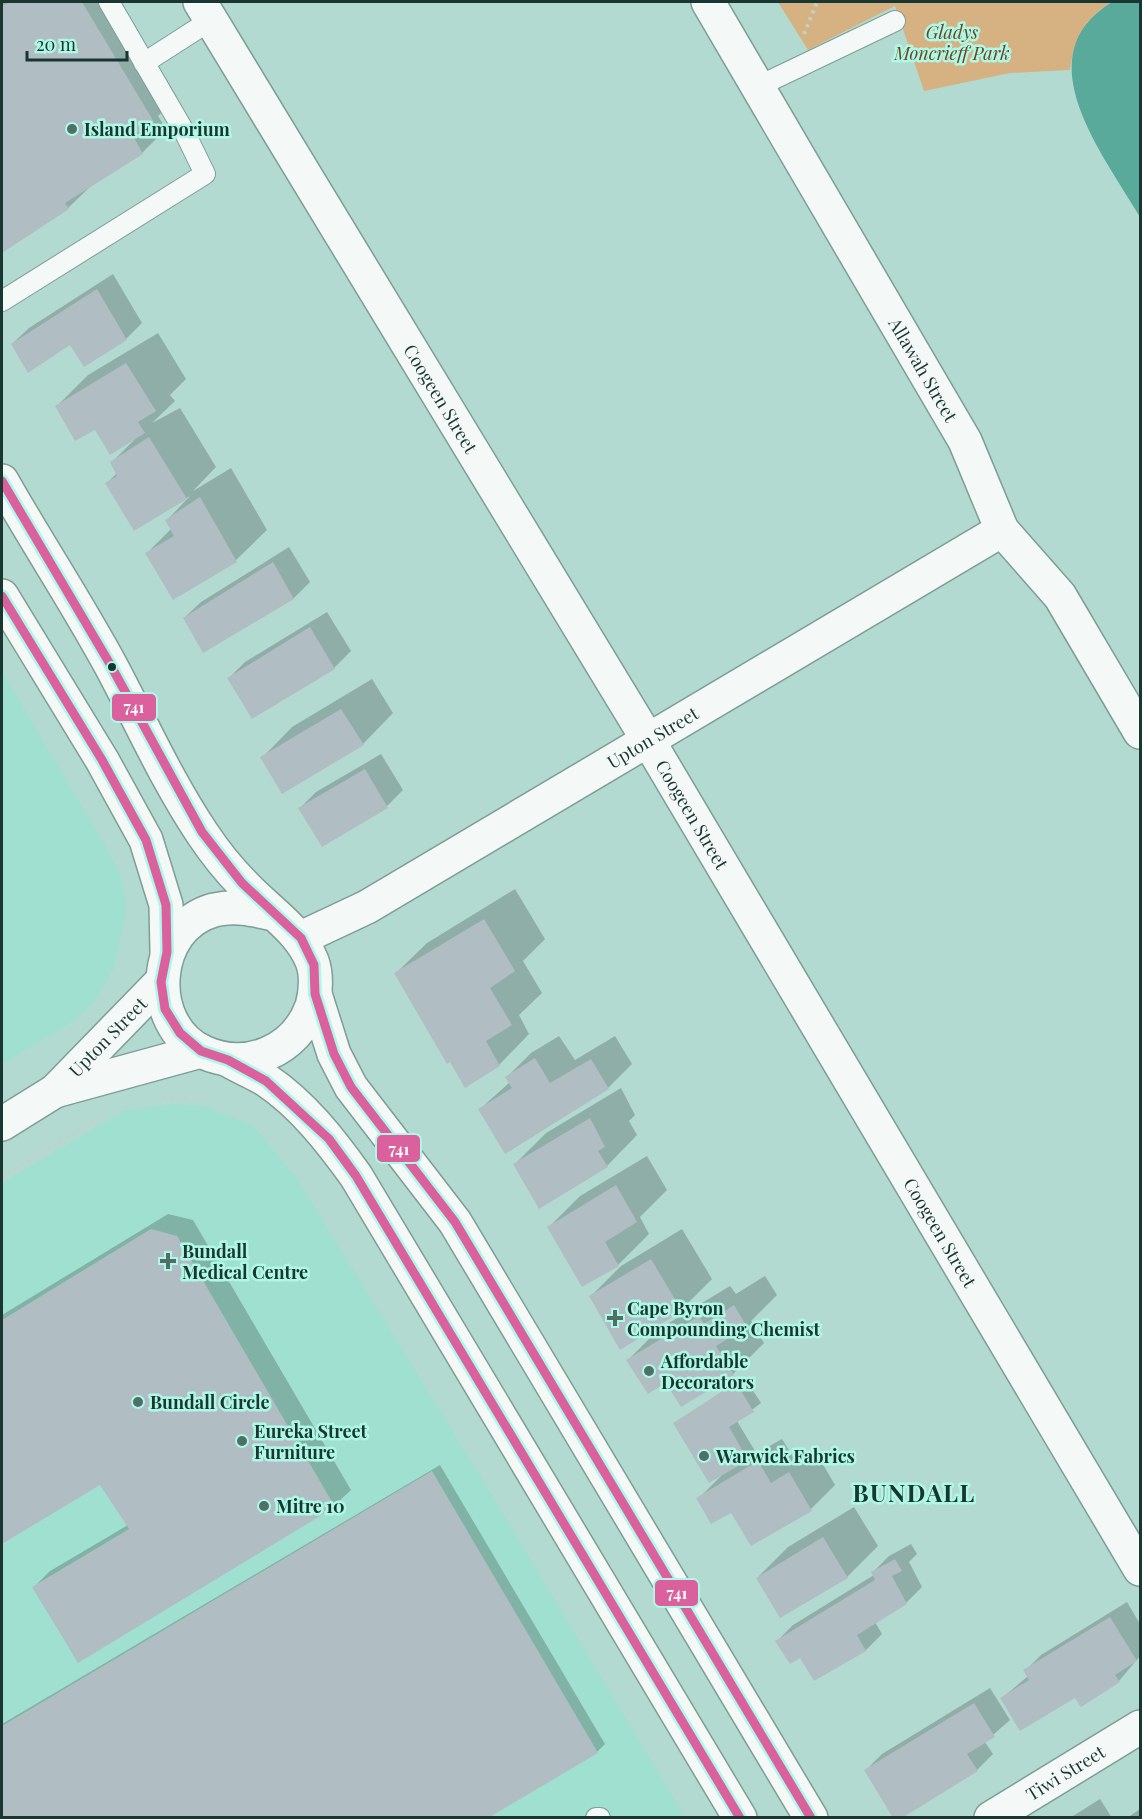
<svg xmlns="http://www.w3.org/2000/svg" width="1142" height="1819" font-family="'Playfair Display',serif">
<style>
.built{fill:#a0e0d0}
.green{fill:#d6b282}
.water{fill:#59aa9a}
.shadow{fill:#0003}
.building{fill:#b0bec4}
.lines{fill:none;stroke-linecap:round;stroke-linejoin:round}
.lane-casing{stroke:#7d9d96;stroke-width:22}
.street-casing{stroke:#7d9d96;stroke-width:36}
.secondary-casing{stroke:#7d9d96;stroke-width:36}
.primary-casing{stroke:#7d9d96;stroke-width:36}
.path{stroke:#c3d0cd;stroke-width:4;stroke-dasharray:3 4.5;stroke-linecap:butt}
.lane{stroke:#f4f9f8;stroke-width:20}
.street{stroke:#f4f9f8;stroke-width:33}
.secondary{stroke:#f4f9f8;stroke-width:33}
.primary{stroke:#f4f9f8;stroke-width:33}
.bus-1-casing{stroke:#aff8e6;stroke-width:14}
.bus-1{stroke:#da619e;stroke-width:9}
.poi-dot{fill:#4f7068;stroke:#aff8e6;stroke-width:2}
.bus-dot{fill:#193730;stroke:#aff8e6;stroke-width:2}
.labels{text-anchor:middle;dominant-baseline:central;stroke-width:5;stroke-linejoin:round;paint-order:stroke}
.park-label{font-size:18px;font-style:italic;fill:#6e4321;stroke:#aff8e6}
.poi-label{font-size:18px;font-weight:bold;fill:#193730;stroke:#aff8e6;text-anchor:start}
.street-label{font-size:18px;fill:#193730;stroke:#aff8e6}
.district-label{font-size:24px;font-weight:bold;letter-spacing:1.5px;fill:#193730;stroke:#aff8e6}
.line-badge{stroke:#aff8e6;stroke-width:2}
.badge-label{font-size:16px;text-anchor:middle;font-weight:bold;fill:#fff}
</style>
<rect width="100%" height="100%" fill="#b3dad1"/>
<g class="built">
<path d="M2 671 107 849 119 872 125 892 126 912 113 970 92 1004 66 1026 2 1064Z"/>
<path d="M174 1104 204 1106 252 1125 296 1177 484 1482 685 1817H2V1183L125 1110Z"/>
</g>
<path class="green" d="M778 2H1112C1083 19 1075 38 1070 70L1010 73 924 91 895 6 808 50Z"/>
<path class="water" d="M1112 2H1140V217C1104 155 1023 56 1112 2Z"/>
<g class="shadow">
<path d="M2 2H120L177 97 158 116 166 129 142 153 91 186 68 208 2 251Z"/>
<path d="M113 274 142 323 126 339 12 344 29 328Z"/>
<path d="M158 333 186 379 170 395 175 401 152 423 180 408 216 467 193 491 231 468 267 530 236 560 174 598 147 553 171 529 166 521 190 496 134 529 107 483 117 473 112 462 134 440 96 427 57 406 88 375Z"/>
<path d="M289 547 310 582 294 598 204 651 184 618 201 602Z"/>
<path d="M327 612 351 651 334 668 252 717 229 678 245 662Z"/>
<path d="M372 679 393 713 363 744 262 758 292 727Z"/>
<path d="M381 754 403 790 387 806 300 808 316 792Z"/>
<path d="M515 889 545 939 523 961 542 993 519 1015 529 1034 499 1065 396 973 427 943Z"/>
<path d="M559 1036 575 1060 615 1036 632 1064 608 1088 480 1109 510 1082 507 1077 531 1053Z"/>
<path d="M621 1088 635 1115 629 1121 637 1135 607 1166 515 1164 546 1133Z"/>
<path d="M647 1156 667 1190 640 1217 649 1234 618 1265 549 1227 580 1196Z"/>
<path d="M168 1214 193 1220 351 1490 334 1506 78 1661 34 1587 50 1571 128 1525 101 1483 2 1543V1315Z"/>
<path d="M682 1229 712 1279 681 1310 621 1348 591 1296 621 1266Z"/>
<path d="M765 1276 777 1295 751 1321 764 1343 733 1374 682 1405 667 1381 628 1360 659 1329 730 1286 736 1294Z"/>
<path d="M744 1377 761 1403 737 1421 755 1451 748 1458 782 1439 795 1460 814 1449 835 1485 811 1509 731 1511 698 1499 721 1476 675 1423Z"/>
<path d="M440 1465 605 1744 597 1752 485 1818H2V1724Z"/>
<path d="M854 1507 878 1546 847 1577 757 1578 788 1547Z"/>
<path d="M911 1544 917 1554 909 1562 922 1587 906 1603 875 1622 882 1634 866 1650 815 1679 801 1656 777 1641 793 1625 874 1575 873 1572 889 1556Z"/>
<path d="M1127 1602 1140 1624V1656L1119 1681 1076 1696 1002 1698 1028 1676 1025 1671 1041 1655Z"/>
<path d="M990 1688 1010 1720 985 1742 993 1754 977 1770H866L882 1754Z"/>
<path d="M1100 1799 1112 1818H1071L1073 1816Z"/>
<path d="M1140 1809V1818H1127Z"/>
</g>
<g class="building">
<path d="M9 2H82L154 122 133 136 143 154 65 203 69 209 2 253V6Z"/>
<path d="M97 289 127 340 84 367 70 345 28 373 11 344Z"/>
<path d="M126 363 156 411 138 422 145 433 110 455 95 430 75 441 55 406Z"/>
<path d="M149 437 187 499 134 531 105 483 117 476 110 462Z"/>
<path d="M200 497 237 562 173 600 145 553 174 536 165 520Z"/>
<path d="M273 562 294 599 203 653 183 618Z"/>
<path d="M310 627 335 669 252 719 227 678Z"/>
<path d="M341 709 364 745 282 794 260 757Z"/>
<path d="M365 769 388 808 322 847 298 808Z"/>
<path d="M484 919 515 971 490 988 512 1025 486 1041 500 1066 465 1088 450 1062 447 1064 394 973Z"/>
<path d="M535 1058 550 1083 591 1059 609 1089 505 1154 478 1109 512 1088 505 1077Z"/>
<path d="M590 1118 605 1147 598 1151 608 1167 539 1209 513 1164Z"/>
<path d="M616 1185 637 1222 605 1242 619 1266 582 1287 547 1227Z"/>
<path d="M151 1229 177 1236 335 1507 78 1663 32 1587 129 1529 100 1485 2 1544V1320Z"/>
<path d="M651 1259 682 1311 620 1350 589 1296Z"/>
<path d="M734 1305 747 1327 716 1346 734 1375 681 1407 666 1383 648 1394 626 1360 699 1316 704 1324Z"/>
<path d="M736 1383 754 1412 729 1427 748 1460 709 1483 673 1423Z"/>
<path d="M758 1461 771 1483 789 1472 812 1511 751 1546 731 1513 711 1524 696 1498Z"/>
<path d="M432 1471 598 1753 488 1818H2V1726Z"/>
<path d="M823 1537 848 1578 780 1618 756 1578Z"/>
<path d="M895 1559 902 1571 892 1576 907 1604 857 1635 866 1651 814 1681 800 1658 790 1664 775 1641 875 1580 871 1572Z"/>
<path d="M1110 1617 1137 1661 1115 1675 1120 1682 1081 1707 1075 1698 1020 1731 1000 1698 1029 1680 1023 1670Z"/>
<path d="M974 1703 995 1737 967 1754 978 1771 902 1818H893L864 1770Z"/>
</g>
<g class="lines">
<defs>
<g id="lane">
<path d="M144 63 211 20"/>
<path d="M759 86 895 21"/>
<path d="M2 301 205 174 184 131 109 2"/>
<path d="M596 1818H600"/>
</g>
<g id="street">
<path id="s1" d="M200 2 648 740 1140 1569"/>
<path id="s2" d="M708 2 965 441 1002 530 1060 596 1140 732"/>
<path id="s3" d="M301 938 367 907 1002 530"/>
<path id="s4" d="M991 1818 1140 1727"/>
</g>
<g id="secondary">
<path d="M55 1091 201 1051"/>
<path id="s5" d="M2 1124 55 1091 161 982"/>
</g>
<g id="primary">
<path d="M2 481C37 543 77 603 111 666 141 722 167 781 202 833 214 851 228 869 243 884 267 910 299 929 312 961 317 974 316 993 312 1006 296 1051 247 1072 203 1052 145 1025 151 927 214 910 235 905 252 909 273 914"/>
<path d="M2 596 102 760 146 840 166 905 167 952"/>
<path d="M315 994 334 1054 351 1087 455 1222 811 1818"/>
<path d="M228 1060C240 1067 254 1073 266 1080 302 1104 331 1141 356 1176L740 1818"/>
</g>
</defs>
<use href="#lane" class="lane-casing"/>
<use href="#street" class="street-casing"/>
<use href="#secondary" class="secondary-casing"/>
<use href="#primary" class="primary-casing"/>
<g class="path">
<path d="M804 34 817 2"/>
<path d="M162 1098 206 1097"/>
<path d="M2 1177 106 1114"/>
</g>
<use href="#lane" class="lane"/>
<use href="#street" class="street"/>
<use href="#secondary" class="secondary"/>
<use href="#primary" class="primary"/>
<defs>
<g id="bus-1">
<path d="M2 481 110 664 202 832 242 883 301 938 314 965 315 994 334 1054 351 1087 455 1222 811 1818"/>
<path d="M2 596 102 760 146 840 166 905 167 952 161 982 165 1009 180 1033 201 1051 228 1060 266 1081 329 1139 356 1176 740 1818"/>
</g>
</defs>
<use href="#bus-1" class="bus-1-casing"/>
<use href="#bus-1" class="bus-1"/>
</g>
<g class="poi-dot">
<circle cx="72" cy="129" r="6"/>
<path d="M165 1252h6v6h6v6h-6v6h-6v-6h-6v-6h6z"/>
<path d="M612 1309h6v6h6v6h-6v6h-6v-6h-6v-6h6z"/>
<circle cx="649" cy="1371" r="6"/>
<circle cx="138" cy="1402" r="6"/>
<circle cx="242" cy="1441" r="6"/>
<circle cx="704" cy="1456" r="6"/>
<circle cx="264" cy="1506" r="6"/>
</g>
<circle class="bus-dot" cx="112" cy="667" r="5"/>
<g class="labels">
<g class="park-label">
<text x="952" y="32">Gladys<tspan x="952" dy="21">Moncrieff Park</tspan></text>
</g>
<g class="poi-label">
<text x="84" y="129">Island Emporium</text>
<text x="182" y="1251">Bundall<tspan x="182" dy="21">Medical Centre</tspan></text>
<text x="627" y="1308">Cape Byron<tspan x="627" dy="21">Compounding Chemist</tspan></text>
<text x="661" y="1361">Affordable<tspan x="661" dy="21">Decorators</tspan></text>
<text x="150" y="1402">Bundall Circle</text>
<text x="254" y="1431">Eureka Street<tspan x="254" dy="21">Furniture</tspan></text>
<text x="716" y="1456">Warwick Fabrics</text>
<text x="276" y="1506">Mitre 10</text>
</g>
<g class="street-label">
<text stroke="none"><textPath href="#s2" startOffset="426">Allawah Street</textPath></text>
<text stroke="none"><textPath href="#s1" startOffset="464">Coogeen Street</textPath></text>
<text stroke="none"><textPath href="#s3" startOffset="405">Upton Street</textPath></text>
<text stroke="none"><textPath href="#s1" startOffset="950">Coogeen Street</textPath></text>
<text stroke="none"><textPath href="#s5" startOffset="138">Upton Street</textPath></text>
<text stroke="none"><textPath href="#s1" startOffset="1436">Coogeen Street</textPath></text>
<text stroke="none"><textPath href="#s4" startOffset="87">Tiwi Street</textPath></text>
</g>
<g class="district-label">
<text x="914" y="1492">BUNDALL</text>
</g>
</g>
<g class="line-badge">
<rect x="111" y="693" width="46" height="29" rx="6" fill="#da619e"/>
<rect x="376" y="1134" width="45" height="29" rx="6" fill="#da619e"/>
<rect x="654" y="1579" width="45" height="28" rx="6" fill="#da619e"/>
</g>
<g class="badge-label">
<text x="134" y="713">741</text>
<text x="399" y="1155">741</text>
<text x="677" y="1599">741</text>
</g>
<rect width="1142" height="1819" fill="none" stroke="#193730" stroke-width="6"/>
<path d="M27 51v9h100v-9" fill="none" stroke="#193730" stroke-width="3"/>
<text x="36" y="51" font-size="18" fill="#193730" stroke="#aff8e6" stroke-width="4.5" paint-order="stroke">20 m</text>
</svg>
